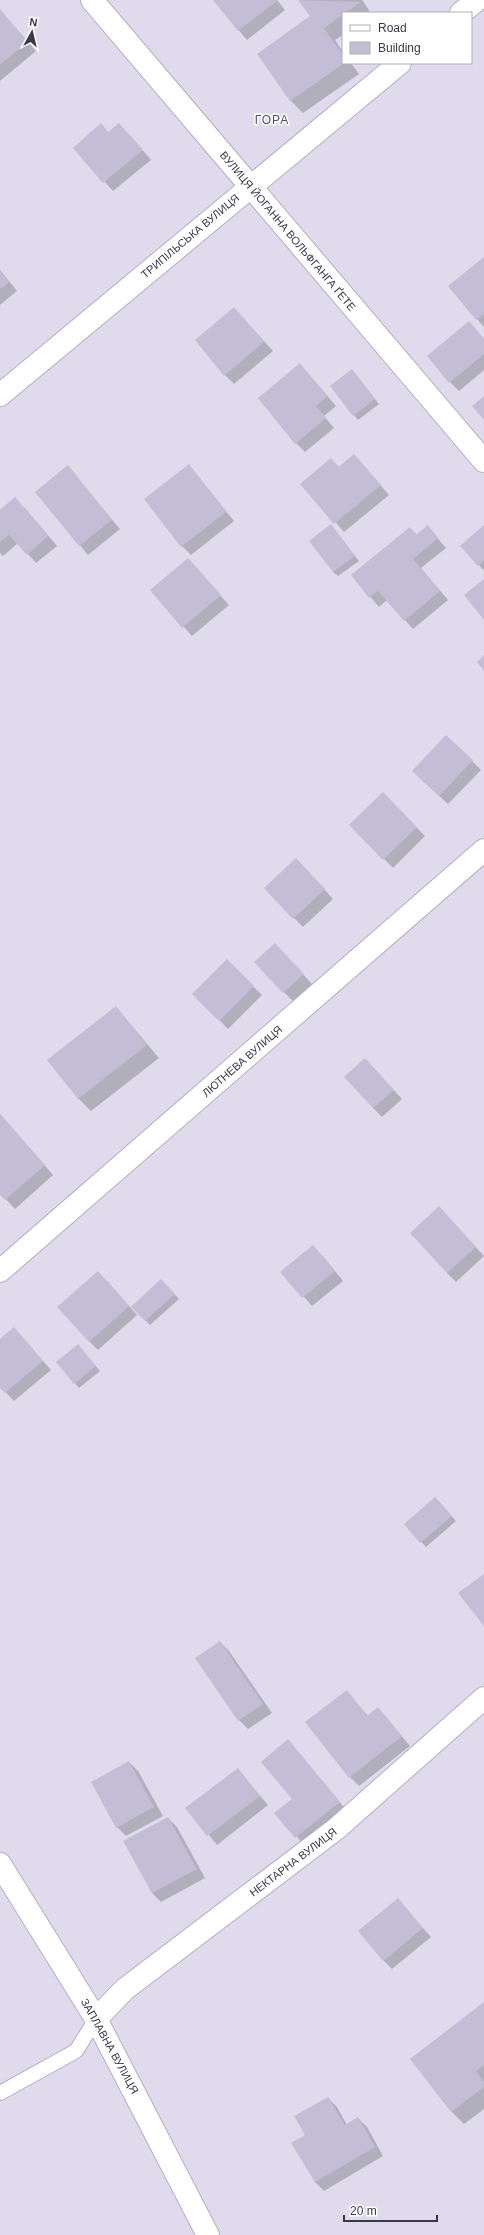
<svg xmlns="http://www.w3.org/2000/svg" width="484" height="2235" font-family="Arial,sans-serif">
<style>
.residential{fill:#dfdbec;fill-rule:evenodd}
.shadow{fill:#0003}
.building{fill:#c3bed6}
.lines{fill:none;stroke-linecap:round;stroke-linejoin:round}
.lane-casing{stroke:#b3aec2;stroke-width:16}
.street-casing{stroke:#b3aec2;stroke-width:24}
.lane{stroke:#fff;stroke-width:14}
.street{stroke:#fff;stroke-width:22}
.labels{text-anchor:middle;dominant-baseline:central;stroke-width:3;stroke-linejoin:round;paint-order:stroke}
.street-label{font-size:11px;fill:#3a3747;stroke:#fff}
.neighbourhood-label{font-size:12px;letter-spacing:1px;fill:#544e6a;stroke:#fff}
</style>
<rect width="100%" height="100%" fill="#ece8f4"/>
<path class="residential" d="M0 0H484V2235H0ZM343 13H471V63H343Z"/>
<g class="shadow">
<path d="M214 0H277L285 10 247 40Z"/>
<path d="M300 0H362L371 13H343V35L335 40 343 52V63H351L359 74 303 113 291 101 258 54 312 17Z"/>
<path d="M0 10 36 51 0 81Z"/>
<path d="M101 125 109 133H128L151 160 113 191 74 148Z"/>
<path d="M484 258V327L449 287Z"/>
<path d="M0 270 17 291 0 305Z"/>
<path d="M234 308 273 351 234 384 225 375Z"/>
<path d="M469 322 484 339V370L459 391 450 382Z"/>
<path d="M300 364 336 406 324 416 334 428 305 452 296 443Z"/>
<path d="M356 375 379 404 358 420 354 415Z"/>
<path d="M354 455 389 495 344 532 302 484 339 467Z"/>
<path d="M189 465 234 521 191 555 182 546Z"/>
<path d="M68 467 120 529 88 555 37 492Z"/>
<path d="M24 507 57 546 36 563 18 543 3 556 0 553V511Z"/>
<path d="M331 526 359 561 338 576 333 572Z"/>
<path d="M484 526V569L483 570 479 565Z"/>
<path d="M428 527 446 548 421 568 448 600 413 629 387 600 379 607 352 575 410 528 417 535Z"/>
<path d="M188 559 229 605 192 636 151 590Z"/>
<path d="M472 761 481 770 448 804 422 780Z"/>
<path d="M383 794 425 836 393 868 351 825Z"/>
<path d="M305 868 333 899 303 927 265 888Z"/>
<path d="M284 953 312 984 293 1001 284 992Z"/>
<path d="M227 961 262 995 228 1029 194 994Z"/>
<path d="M116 1007 159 1058 91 1111 79 1099 49 1060Z"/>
<path d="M374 1069 402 1099 382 1117 373 1108Z"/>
<path d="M0 1114 53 1175 15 1209 0 1193Z"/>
<path d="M448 1217 484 1256 456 1282 447 1273Z"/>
<path d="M322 1255 343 1281 312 1306 282 1272Z"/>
<path d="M161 1280 179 1299 150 1325 133 1307Z"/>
<path d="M107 1281 137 1315 98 1350 89 1341Z"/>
<path d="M14 1328 51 1370 14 1401 0 1386V1340Z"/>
<path d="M82 1350 100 1371 79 1388 75 1383Z"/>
<path d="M440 1503 456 1521 426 1547 405 1524Z"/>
<path d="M220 1642 229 1651 272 1713 248 1729 239 1720 196 1659Z"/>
<path d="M346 1691 368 1716 378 1708 410 1746 359 1786 350 1777Z"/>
<path d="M288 1740 348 1812 305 1846 276 1813 293 1799Z"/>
<path d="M129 1762 138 1771 163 1816 126 1836 117 1827Z"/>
<path d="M238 1770 268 1805 217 1845 187 1808Z"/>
<path d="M168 1818 177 1827 205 1878 161 1902 152 1893 125 1841Z"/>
<path d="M398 1900 431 1937 392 1969 383 1960Z"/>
<path d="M484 2003V2109L464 2124 452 2112 411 2059Z"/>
<path d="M328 2098 337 2107 347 2125 358 2118 367 2127 383 2156 324 2191 315 2182 307 2136Z"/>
</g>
<g class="building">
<path d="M213 0H278L238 31Z"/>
<path d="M298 0 361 2 324 28 343 55V64L290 101 257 54 310 16Z"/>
<path d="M0 9 27 42 0 65Z"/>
<path d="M101 123 108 132 119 123 143 150 103 183 73 148Z"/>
<path d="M484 257V314L476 320 448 286Z"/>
<path d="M0 271 9 282 0 289Z"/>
<path d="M234 307 264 342 224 376 195 340Z"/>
<path d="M469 321 484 339V354L449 383 427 356Z"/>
<path d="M300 363 327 397 316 406 326 418 295 444 258 398Z"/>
<path d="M352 369 375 399 353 416 330 386Z"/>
<path d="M484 396V420L472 406Z"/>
<path d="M354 454 381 485 334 524 300 484 331 458 339 467Z"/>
<path d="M189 464 226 512 181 547 144 499Z"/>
<path d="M68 465 112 520 79 546 35 492Z"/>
<path d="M15 497 48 536 27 555 9 535 0 542V510Z"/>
<path d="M331 524 355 556 333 572 309 541Z"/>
<path d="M428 525 438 538 413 559 440 591 404 621 378 591 369 598 351 575 410 527 416 535Z"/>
<path d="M484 525V560L478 566 460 546Z"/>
<path d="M188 558 221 595 182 628 150 590Z"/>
<path d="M484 579V620L464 595Z"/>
<path d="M484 655V671L477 662Z"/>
<path d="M446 735 473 760 439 796 412 771Z"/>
<path d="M383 792 417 827 383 860 349 825Z"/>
<path d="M296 858 325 889 293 919 264 888Z"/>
<path d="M275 943 304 974 283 993 254 962Z"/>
<path d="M227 959 254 986 219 1021 192 994Z"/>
<path d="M116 1006 147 1045 78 1099 47 1060Z"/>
<path d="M365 1058 394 1090 373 1108 344 1077Z"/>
<path d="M0 1114 45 1165 5 1200 0 1195Z"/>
<path d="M439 1206 476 1247 447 1273 410 1233Z"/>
<path d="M313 1245 335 1271 302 1298 280 1272Z"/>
<path d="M98 1271 129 1306 89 1342 57 1307Z"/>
<path d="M161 1279 175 1294 145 1321 131 1307Z"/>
<path d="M14 1327 43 1361 5 1393 0 1388V1339Z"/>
<path d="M78 1344 96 1366 74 1384 56 1362Z"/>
<path d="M435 1497 452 1516 420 1543 404 1524Z"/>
<path d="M484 1574V1626L458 1593Z"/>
<path d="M220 1641 263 1704 238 1721 195 1658Z"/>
<path d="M347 1690 367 1716 378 1707 402 1736 349 1778 305 1722Z"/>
<path d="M288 1739 340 1802 295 1838 274 1813 292 1799 261 1762Z"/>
<path d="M129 1761 154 1807 116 1828 91 1782Z"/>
<path d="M238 1768 260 1796 207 1836 185 1808Z"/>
<path d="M168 1817 197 1869 152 1893 123 1841Z"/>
<path d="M398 1898 423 1928 383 1961 358 1931Z"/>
<path d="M484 2002V2065L476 2071 484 2082V2087L451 2112 410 2059Z"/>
<path d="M328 2097 345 2125 358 2117 375 2147 315 2182 291 2143 305 2135 294 2116Z"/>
</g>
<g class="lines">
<defs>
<path id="lane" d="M0 2093 76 2051 96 2019"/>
<g id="street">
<path d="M92 0 484 461"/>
<path d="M461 13 477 0"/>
<path d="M0 395 400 63"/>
<path d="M0 1271 484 850"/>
<path d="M0 1864 96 2019 208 2235"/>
<path d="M96 2019 125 1989 336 1829 484 1698"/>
</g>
</defs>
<use href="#lane" class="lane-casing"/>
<use href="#street" class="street-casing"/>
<use href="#lane" class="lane"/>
<use href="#street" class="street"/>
</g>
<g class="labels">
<g class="street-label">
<text transform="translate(288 231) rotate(50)">ВУЛИЦЯ ЙОГАННА ВОЛЬФГАНГА ҐЕТЕ</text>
<text transform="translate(190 236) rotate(-40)">ТРИПІЛЬСЬКА ВУЛИЦЯ</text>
<text transform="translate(242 1061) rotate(-41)">ЛЮТНЕВА ВУЛИЦЯ</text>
<text transform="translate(293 1862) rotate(-37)">НЕКТАРНА ВУЛИЦЯ</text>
<text transform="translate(110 2046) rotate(61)">ЗАПЛАВНА ВУЛИЦЯ</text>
</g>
<g class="neighbourhood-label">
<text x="272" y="120">ГОРА</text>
</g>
</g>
<rect x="342" y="12" width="130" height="52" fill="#ffffff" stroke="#b0afb5"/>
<rect x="350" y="25" width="20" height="6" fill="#ffffff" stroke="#b0afb5"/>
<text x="378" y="32" font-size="12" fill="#3a3747">Road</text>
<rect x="350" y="42" width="20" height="12" fill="#c3bed6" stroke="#b0afb5"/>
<text x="378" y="52" font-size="12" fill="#3a3747">Building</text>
<g transform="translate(32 32) rotate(8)" stroke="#ffffff" stroke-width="3" paint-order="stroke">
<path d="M0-3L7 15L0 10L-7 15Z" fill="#3a3747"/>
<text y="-6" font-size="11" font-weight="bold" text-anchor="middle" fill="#3a3747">N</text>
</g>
<path d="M344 2215v6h93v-6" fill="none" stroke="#3a3747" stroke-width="2"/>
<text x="350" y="2215" font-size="12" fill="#3a3747" stroke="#ffffff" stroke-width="3" paint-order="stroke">20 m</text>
</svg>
